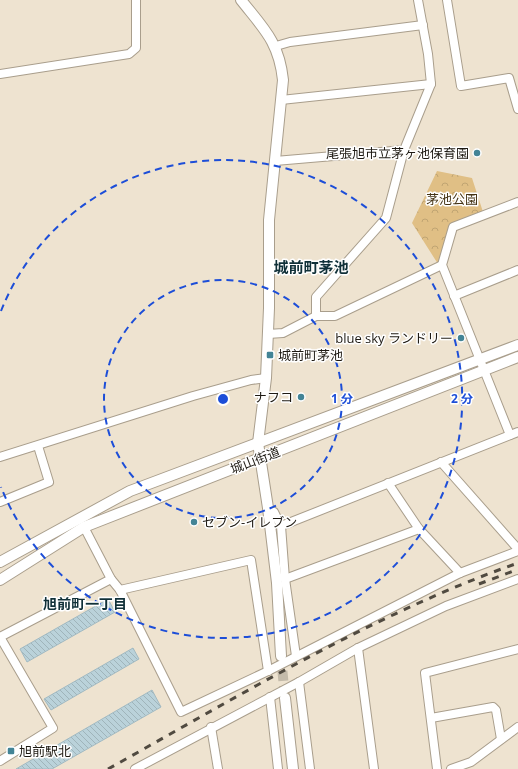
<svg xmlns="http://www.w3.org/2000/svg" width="518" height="769" font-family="'Open Sans','Noto Sans JP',sans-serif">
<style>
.park{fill:url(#park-crowns)}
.building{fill:url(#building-back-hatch);stroke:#a2bac2}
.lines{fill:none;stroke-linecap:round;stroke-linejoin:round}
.tertiary-tunnel{stroke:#c4bbaa;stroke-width:10;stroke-dasharray:10 5;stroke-linecap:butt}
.minor-casing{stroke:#a99e8c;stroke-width:10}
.tertiary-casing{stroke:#a99e8c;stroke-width:12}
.minor{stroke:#fff;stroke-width:8}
.tertiary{stroke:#fff;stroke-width:10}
.rail{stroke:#504a40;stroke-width:3;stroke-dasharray:7 7;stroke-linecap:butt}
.ring{fill:none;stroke:#1d4ed8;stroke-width:2;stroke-dasharray:7 5}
.poi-dot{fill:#438496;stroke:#fff;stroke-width:1.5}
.labels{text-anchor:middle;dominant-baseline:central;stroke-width:3;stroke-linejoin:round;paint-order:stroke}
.poi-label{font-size:13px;fill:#1e1a13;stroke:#fff;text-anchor:end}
.park-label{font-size:13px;fill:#443314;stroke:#fff}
.street-label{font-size:13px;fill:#1e1a13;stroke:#fff}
.neighbourhood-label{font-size:14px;font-weight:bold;fill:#103038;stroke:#fff}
.quarter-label{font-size:15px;font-weight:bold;fill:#103038;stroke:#fff}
.centre{fill:#1d4ed8;stroke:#fff;stroke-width:2}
.ring-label{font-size:12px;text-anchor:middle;font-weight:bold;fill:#1d4ed8;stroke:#fff;stroke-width:3;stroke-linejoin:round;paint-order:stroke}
</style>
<defs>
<pattern id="park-crowns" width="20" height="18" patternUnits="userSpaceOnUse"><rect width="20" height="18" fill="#e0bf85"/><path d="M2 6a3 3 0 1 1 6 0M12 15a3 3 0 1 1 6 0" fill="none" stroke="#c0a472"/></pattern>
<pattern id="building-back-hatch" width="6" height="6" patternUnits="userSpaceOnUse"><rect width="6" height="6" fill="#bad2da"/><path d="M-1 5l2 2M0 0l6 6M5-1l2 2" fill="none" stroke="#9fb4ba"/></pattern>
</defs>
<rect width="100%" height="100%" fill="#eee3d0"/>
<path class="park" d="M437 171 472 178 483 212 449 226 438 264 412 223Z"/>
<g class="building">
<path d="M108 599 115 612 27 662 20 649Z"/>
<path d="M133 648 139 659 51 710 44 699Z"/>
<path d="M152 690 161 707 52 769H16Z"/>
</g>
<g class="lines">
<path class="tertiary-tunnel" d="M281 656 285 698"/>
<defs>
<g id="minor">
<path d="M447 0 461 86 509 78 518 109"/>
<path d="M276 46 290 42 423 25"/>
<path d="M0 74 129 54 136 48V0"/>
<path d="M281 100 431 84"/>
<path d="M275 161 404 150"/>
<path d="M454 296 518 270"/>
<path d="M316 316V297L386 218 404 150 431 84 428 54 418 0"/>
<path d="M268 334 283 333 316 316H335L442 265"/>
<path d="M510 435 442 265 453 227 518 202"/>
<path d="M0 457 193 396 251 380 266 378"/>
<path d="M441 462 518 549"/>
<path d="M388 483 419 529 460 573"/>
<path d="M0 502 49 482 38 446"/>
<path d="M268 508 274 512 281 526 285 579 296 656"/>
<path d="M281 526 518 432"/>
<path d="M84 527 111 579 120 590 181 712 268 671 460 573 518 551"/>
<path d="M285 579 419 529"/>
<path d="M120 590 251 560 268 671"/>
<path d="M0 637 53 728 0 761"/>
<path d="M0 637 111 579"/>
<path d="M358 648 374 769"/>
<path d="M299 682 310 769"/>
<path d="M270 697 278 769"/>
<path d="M431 718 493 707 496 710 501 739"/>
<path d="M211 727 218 769"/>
<path d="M135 769 299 682 358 648 446 606 518 579"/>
<path d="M437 769 425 673 518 649"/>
<path d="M451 769 471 762 518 727"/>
</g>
<g id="tertiary">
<path d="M241 0C264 29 279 42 283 80L269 220V308L266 378 258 443 268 508 277 583 281 656"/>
<path d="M0 562 130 491 518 345"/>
<path d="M0 580 84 527 518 357"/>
<path d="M285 698 293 769"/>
</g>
</defs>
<use href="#minor" class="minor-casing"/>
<use href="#tertiary" class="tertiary-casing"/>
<use href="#minor" class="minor"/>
<use href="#tertiary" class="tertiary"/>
<g class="rail">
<path d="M479 584 516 570"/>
<path d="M108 769C241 695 373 614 518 563"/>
</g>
</g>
<g class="ring">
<circle cx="223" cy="399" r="119"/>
<path d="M1 311A239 239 0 1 1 1 487"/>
</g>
<g class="poi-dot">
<circle cx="477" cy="153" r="4"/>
<circle cx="461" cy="338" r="4"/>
<rect x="266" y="351" width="8" height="8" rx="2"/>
<circle cx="301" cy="397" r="4"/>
<circle cx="194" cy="522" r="4"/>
<rect x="7" y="747" width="8" height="8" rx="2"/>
</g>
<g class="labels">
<g class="poi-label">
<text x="469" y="153">尾張旭市立茅ヶ池保育園</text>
<text x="453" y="338">blue sky ランドリー</text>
<text x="278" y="355" text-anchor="start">城前町茅池</text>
<text x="293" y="397">ナフコ</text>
<text x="202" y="522" text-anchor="start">セブン-イレブン</text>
<text x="19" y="751" text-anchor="start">旭前駅北</text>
</g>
<g class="park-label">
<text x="452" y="199">茅池公園</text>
</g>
<g class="street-label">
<text transform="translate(255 460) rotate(-21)">城山街道</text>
</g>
<g class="neighbourhood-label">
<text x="85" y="603">旭前町一丁目</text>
</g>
<g class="quarter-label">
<text x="311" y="267">城前町茅池</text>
</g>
</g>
<circle cx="223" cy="399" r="6" class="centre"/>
<g class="ring-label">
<text x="342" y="403">1 分</text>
<text x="462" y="403">2 分</text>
</g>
</svg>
